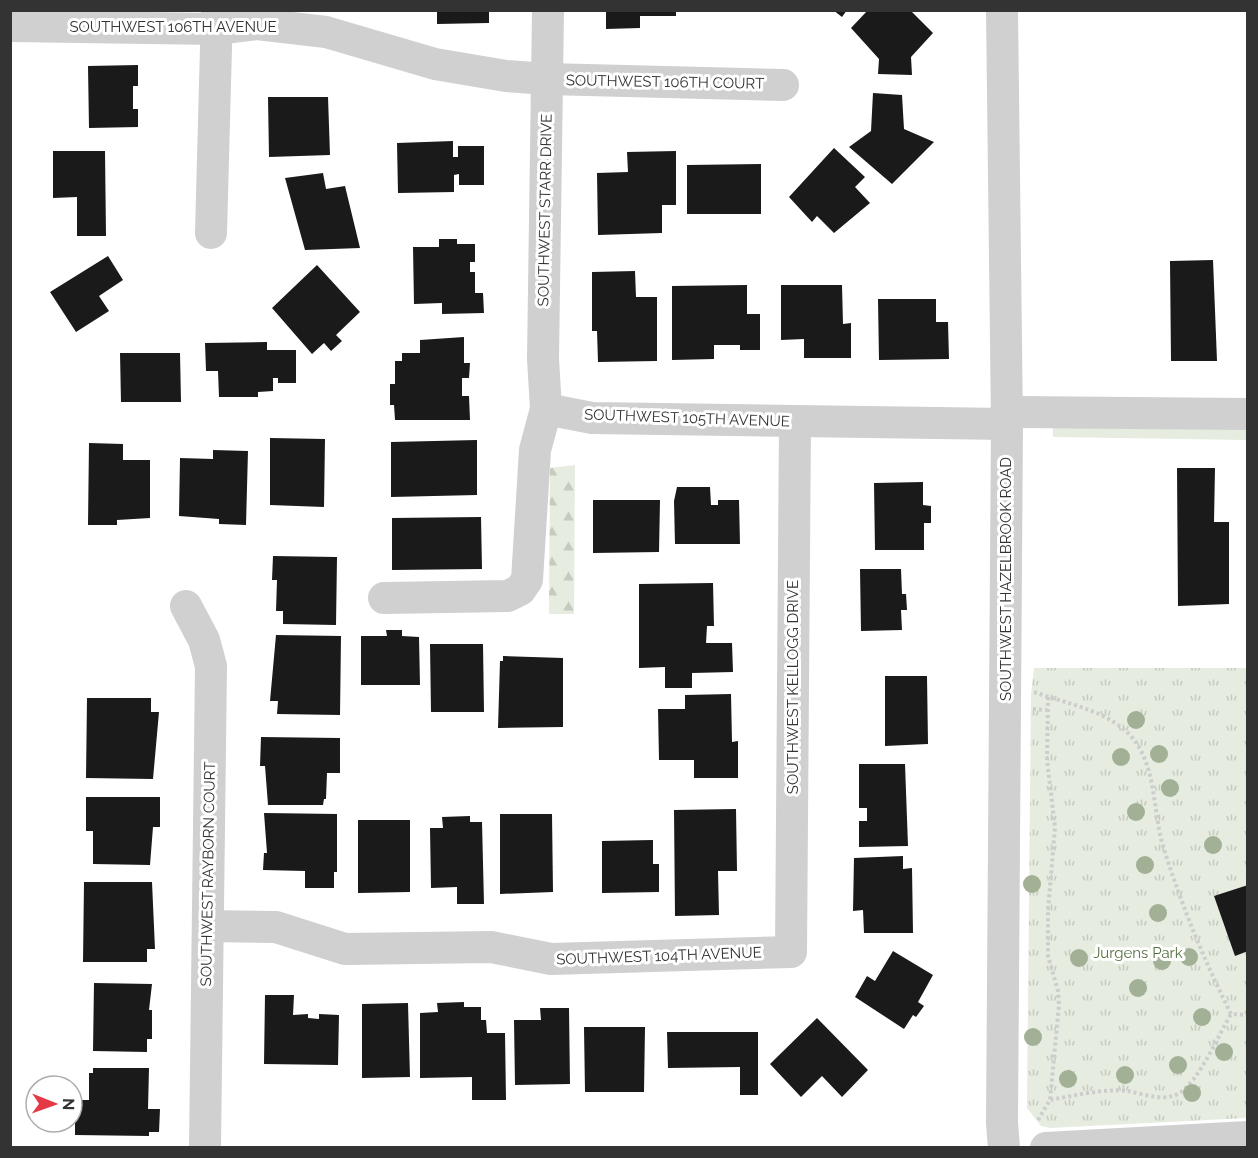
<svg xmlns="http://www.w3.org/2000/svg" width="1258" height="1158" font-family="Raleway,sans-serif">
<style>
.grass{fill:#e6ecdf}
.forest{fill:url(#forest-firs)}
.park{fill:url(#park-tufts)}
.building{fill:#1a1a1a}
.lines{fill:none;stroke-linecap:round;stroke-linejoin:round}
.path{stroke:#cdcdcd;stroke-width:4;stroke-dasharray:3 3;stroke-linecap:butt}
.minor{stroke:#d0d0d0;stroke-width:32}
.tree{fill:#a2b095}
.labels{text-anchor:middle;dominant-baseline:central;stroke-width:6;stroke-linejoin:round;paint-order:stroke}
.street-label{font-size:15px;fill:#333;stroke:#fff}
.park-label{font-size:15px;fill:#56703f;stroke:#fff}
</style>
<defs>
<pattern id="forest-firs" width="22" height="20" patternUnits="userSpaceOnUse" patternTransform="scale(1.5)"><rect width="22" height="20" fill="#e6ecdf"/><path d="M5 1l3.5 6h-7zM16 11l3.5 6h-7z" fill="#c6cbc0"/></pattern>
<pattern id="park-tufts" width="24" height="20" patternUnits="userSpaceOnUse" patternTransform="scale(1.5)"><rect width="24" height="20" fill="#e6ecdf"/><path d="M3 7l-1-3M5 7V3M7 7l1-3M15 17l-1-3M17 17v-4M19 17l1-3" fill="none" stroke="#c6cbc0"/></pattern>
</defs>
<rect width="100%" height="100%" fill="#fff"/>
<path class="grass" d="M1052 398 1247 401V440L1053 437Z"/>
<path class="forest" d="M575 465 574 614H549L550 468Z"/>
<path class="park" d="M1034 668H1247V1118L1050 1128 1041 1126 1027 1108 1031 694Z"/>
<g class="building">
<path d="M437 10H489V23L437 24Z"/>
<path d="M606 10H676V16H640V28L606 29Z"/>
<path d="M833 10H847L842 17Z"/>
<path d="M868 10H910L933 33 911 57 912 75 878 74 879 59 851 28Z"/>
<path d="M138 65V86H133V109H138V127L89 128 88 66Z"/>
<path d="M873 93 902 95 904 129 934 142 892 184 849 147 871 131Z"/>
<path d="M268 97H328L330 155 269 157Z"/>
<path d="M453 141V157H458V146H484V185H459V174L454 175V192L398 193 397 143Z"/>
<path d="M834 148 865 177 855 187 870 203 834 233 817 216 812 222 789 197Z"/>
<path d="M53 151H105L106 236H77V197L53 198Z"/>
<path d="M676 151V205H662V233L598 235 597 173 628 172 627 152Z"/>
<path d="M761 164V214H687V165Z"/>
<path d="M323 173 326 189 345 186 360 248 305 250 285 178Z"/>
<path d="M439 239H457V244H475V262H470V272H475V293H483L484 313 442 314V303L414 304 413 247H439Z"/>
<path d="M108 256 123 280 99 296 109 311 76 332 50 292Z"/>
<path d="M1213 260 1217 361H1171L1170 261Z"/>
<path d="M317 265 360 312 336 335 342 341 331 351 324 343 312 354 272 308Z"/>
<path d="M635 271 636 297H657V361L598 362 597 331H592V272Z"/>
<path d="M747 285V314H760V350H740V345H714V359L672 360V286Z"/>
<path d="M781 285H842L843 324 851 323V358H804V339L781 340Z"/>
<path d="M878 299H936V322H948L949 359 879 360Z"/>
<path d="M464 337V363H470L469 378H462V396H469L470 420H395L394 405H390V384H395V361H402V353H420V340Z"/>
<path d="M267 342V350H296V383H278V378H273V391L258 392V397H219L218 371H206L205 343Z"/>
<path d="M120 353H180L181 402H121Z"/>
<path d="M270 438 325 439 324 507 270 505Z"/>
<path d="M477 440V495L391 497V442Z"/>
<path d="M89 443 123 444V460H150V518L117 520V525H88Z"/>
<path d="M213 450 248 451 246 525 219 524V519L179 516 180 458 213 459Z"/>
<path d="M1177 468H1215L1214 522H1229V604L1178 606Z"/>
<path d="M923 482V505L931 506V523H924V550H875L874 483Z"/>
<path d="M677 487H710L711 505H718V500H739L740 544H675L674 501Z"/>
<path d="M593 500H660L659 552 593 553Z"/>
<path d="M481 517 482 569 392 570V518Z"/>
<path d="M273 556 337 557 336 625 283 624V611H276L277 580H272Z"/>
<path d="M860 569H901L902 594H906L907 610H901L902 630 861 631Z"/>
<path d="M713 583 714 626H707L706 643H732L733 672 692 673V688H665V667L639 668V584Z"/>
<path d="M386 630H402V636L419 637 420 685H361V636H387Z"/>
<path d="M276 635 341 636 340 715 277 714 278 701H270Z"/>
<path d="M430 644H483L484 712H431Z"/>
<path d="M503 656 563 658V727L498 728 500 661H503Z"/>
<path d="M885 676H927L928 744 885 746Z"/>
<path d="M731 694 732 742 738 741V778H694V760H659L658 709H685V695Z"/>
<path d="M87 698H151V712H159L153 779 86 778Z"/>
<path d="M261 737 340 738V773H327L326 799H324L323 805H268L265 766H260Z"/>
<path d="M859 764H905L908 846 859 847V821H867V808H859Z"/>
<path d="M86 797H160V827H153L150 865 93 864V831H86Z"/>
<path d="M736 809 737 871H718L719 915 675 916 674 810Z"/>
<path d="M264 813 337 814V872H334V888H305V871L263 870 264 853H267Z"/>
<path d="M500 814H552L553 892 500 894Z"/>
<path d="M470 816V822H482L484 904H457V887L431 888 430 828H443L442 817Z"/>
<path d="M358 820H410V892L358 893Z"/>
<path d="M653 840V864H659V892L602 893V841Z"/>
<path d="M903 856V869L912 868 913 933H864L863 910 853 911 854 858Z"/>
<path d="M84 882H152L155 949H147V962H83Z"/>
<path d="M1248 885V951L1235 956 1214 896Z"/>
<path d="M893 951 933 975 918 1002 924 1006 916 1017 913 1015 904 1029 855 997 867 976 875 981Z"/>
<path d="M94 983 152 984 149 1010H152V1039H147V1052L93 1051Z"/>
<path d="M265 995H294L293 1015 308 1014V1018L319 1019V1014L339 1015 338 1065 264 1064Z"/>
<path d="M464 1002V1007H481V1020H486L487 1033H505L506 1100H472V1077L420 1078V1013L438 1012 437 1003Z"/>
<path d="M408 1003 410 1077 362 1078V1004Z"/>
<path d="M540 1008H569L570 1084 515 1085 514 1020H541Z"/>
<path d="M817 1018 868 1070 842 1097 822 1076 801 1097 770 1064Z"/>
<path d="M584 1027H645L644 1092H585Z"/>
<path d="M667 1032H758V1095H740V1067L668 1068Z"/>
<path d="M93 1068H149L148 1109H160L159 1132H149V1136L75 1135V1100H89V1073H93Z"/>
</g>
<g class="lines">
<g class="path">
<path d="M1034 692C1067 704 1103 709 1129 734 1157 763 1152 809 1163 846 1181 904 1204 960 1231 1014L1248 1015"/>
<path d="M1048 697 1047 760 1055 827 1048 911V956L1058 991 1059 1005 1050 1100"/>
<path d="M1033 709 1047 710"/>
<path d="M1038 1120 1050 1100C1073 1096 1104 1088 1128 1091 1144 1094 1166 1103 1181 1092 1201 1077 1218 1036 1231 1014"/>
</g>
<g class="minor">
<path d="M1002 10 1007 424 1002 1123 1004 1148"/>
<path d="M10 26 216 29 257 24 326 32 435 64 506 76 547 79 783 85"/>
<path d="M211 233 217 10"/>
<path d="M546 409 592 418 1007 424"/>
<path d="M1006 412 1248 414"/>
<path d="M384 598 508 596 520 590 527 580 535 450 546 409 543 359 548 10"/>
<path d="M186 606 204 640 211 666 205 1148"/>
<path d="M208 926 276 927 345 949 491 947 551 959 791 952 795 422"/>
<path d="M1046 1148 1248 1137"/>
</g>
</g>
<g class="tree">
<circle cx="1136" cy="720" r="9"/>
<circle cx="1159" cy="754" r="9"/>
<circle cx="1121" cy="757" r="9"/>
<circle cx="1170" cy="788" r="9"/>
<circle cx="1136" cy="812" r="9"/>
<circle cx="1213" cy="845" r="9"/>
<circle cx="1145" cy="865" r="9"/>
<circle cx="1032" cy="884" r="9"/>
<circle cx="1158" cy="913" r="9"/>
<circle cx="1189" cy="957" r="9"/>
<circle cx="1079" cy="958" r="9"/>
<circle cx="1162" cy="961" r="9"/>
<circle cx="1138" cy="988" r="9"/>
<circle cx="1202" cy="1017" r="9"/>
<circle cx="1033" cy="1037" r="9"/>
<circle cx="1224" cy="1052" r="9"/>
<circle cx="1178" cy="1065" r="9"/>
<circle cx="1125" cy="1075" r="9"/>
<circle cx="1068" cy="1079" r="9"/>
<circle cx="1192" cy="1093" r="9"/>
</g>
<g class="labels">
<g class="street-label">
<text x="173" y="27">SOUTHWEST 106TH AVENUE</text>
<text transform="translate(665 82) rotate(1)">SOUTHWEST 106TH COURT</text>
<text transform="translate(545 210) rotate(-89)">SOUTHWEST STARR DRIVE</text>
<text transform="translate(687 418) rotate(2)">SOUTHWEST 105TH AVENUE</text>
<text transform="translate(1006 579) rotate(-90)">SOUTHWEST HAZELBROOK ROAD</text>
<text transform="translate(793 687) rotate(-90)">SOUTHWEST KELLOGG DRIVE</text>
<text transform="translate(208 874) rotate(-89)">SOUTHWEST RAYBORN COURT</text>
<text transform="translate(659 956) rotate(-2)">SOUTHWEST 104TH AVENUE</text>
</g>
<g class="park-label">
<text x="1138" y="953">Jurgens Park</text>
</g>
</g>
<rect width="1258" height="1158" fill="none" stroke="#333333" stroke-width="24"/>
<g transform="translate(54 1104) rotate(91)"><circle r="28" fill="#ffffff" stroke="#adadad" stroke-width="1.5"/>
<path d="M0-4.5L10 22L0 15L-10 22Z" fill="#e63946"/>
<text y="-9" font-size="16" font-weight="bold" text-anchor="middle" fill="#333333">N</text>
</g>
</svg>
